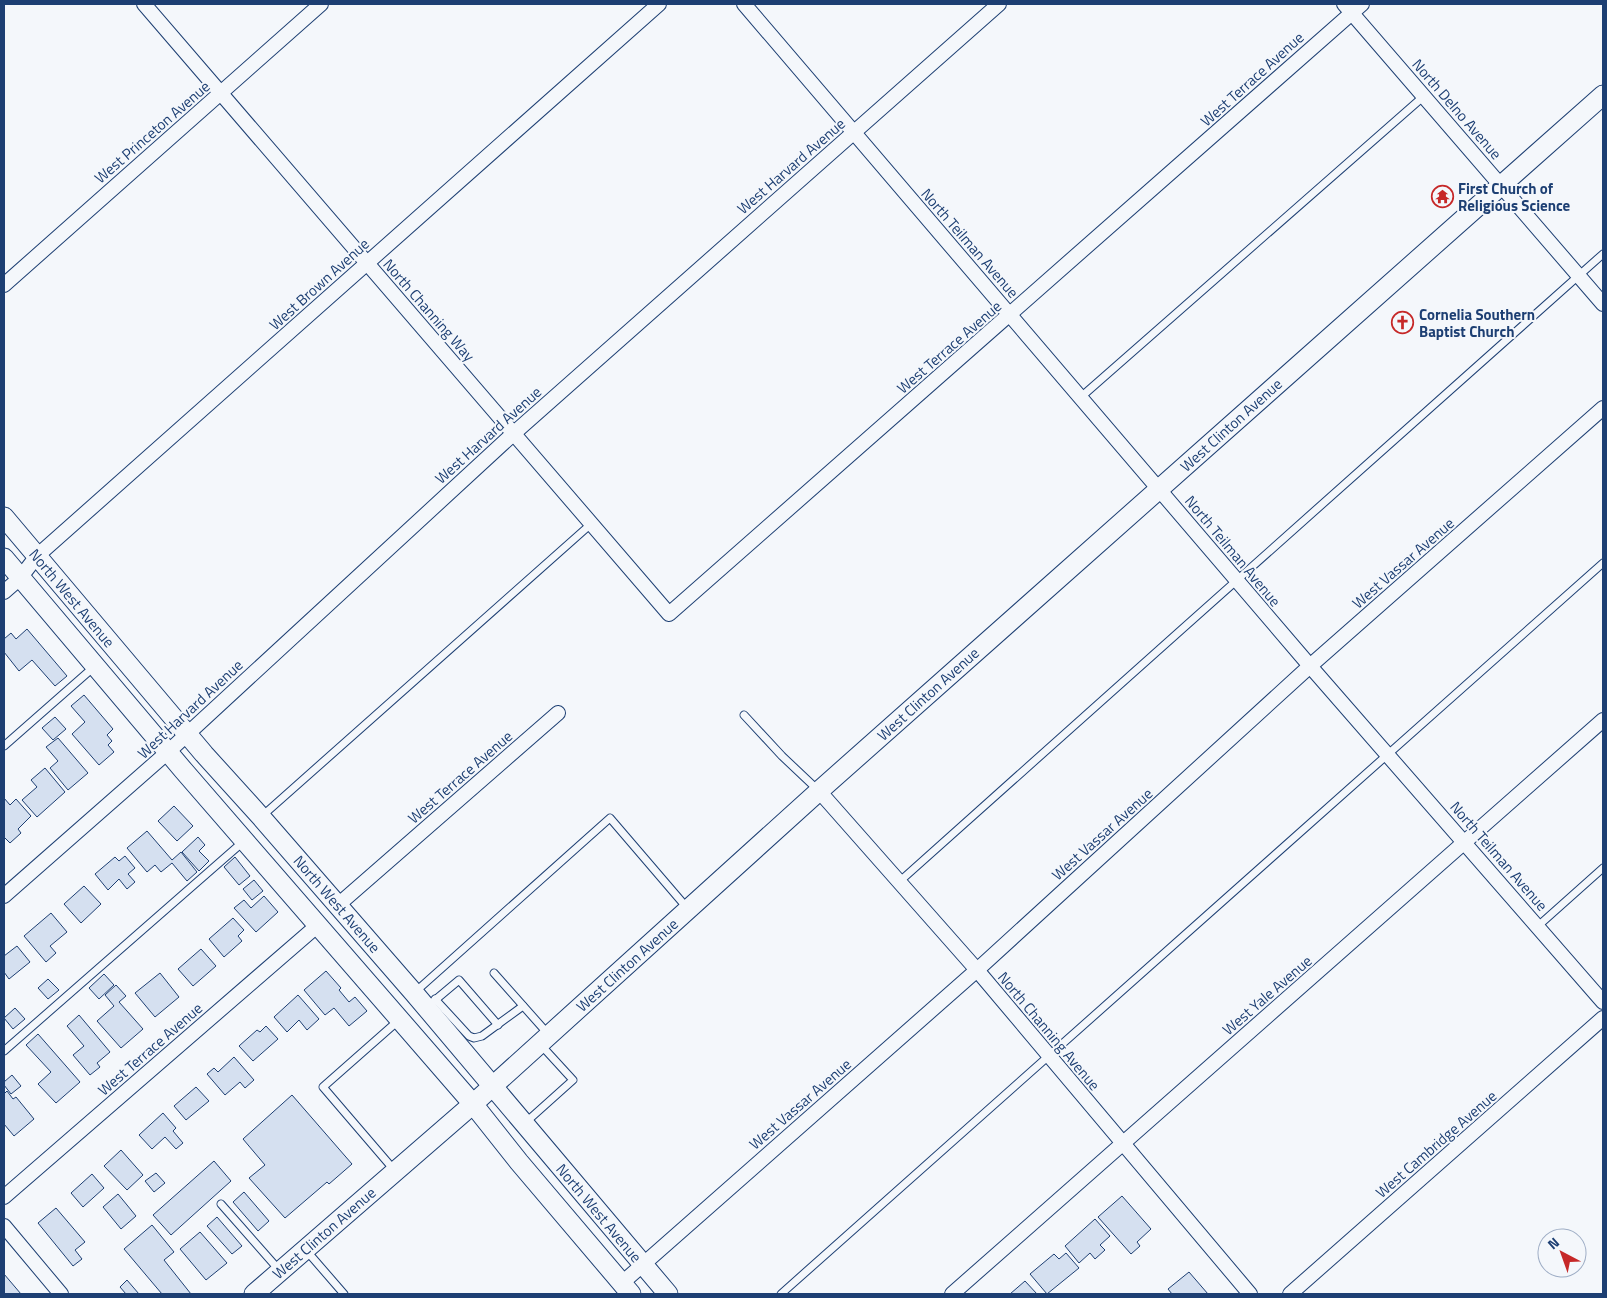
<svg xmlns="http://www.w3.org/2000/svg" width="1607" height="1298" font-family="'Titillium Web',sans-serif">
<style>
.building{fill:#d5e0f0;stroke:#1d3f73}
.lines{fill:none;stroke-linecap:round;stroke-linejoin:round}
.service-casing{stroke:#1d3f73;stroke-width:9}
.minor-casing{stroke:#1d3f73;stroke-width:16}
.secondary-casing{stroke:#1d3f73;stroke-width:21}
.service{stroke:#f4f7fb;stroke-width:7}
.minor{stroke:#f4f7fb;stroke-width:14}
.secondary{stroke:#f4f7fb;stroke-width:19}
.labels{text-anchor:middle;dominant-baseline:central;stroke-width:4;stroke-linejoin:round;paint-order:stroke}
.street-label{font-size:15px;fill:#1d3f73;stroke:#f4f7fb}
.poi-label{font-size:15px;font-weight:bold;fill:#1d3f73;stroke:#f4f7fb;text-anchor:start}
</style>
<rect width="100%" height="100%" fill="#f4f7fb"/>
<g class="building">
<path d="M27 629 67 676 55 686 32 660 19 671 4 652V639L11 633 16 639Z"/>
<path d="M84 695 113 729 107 735 112 741 108 745 114 752 99 765 72 734 85 722 71 706Z"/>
<path d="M55 717 66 729 53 740 42 728Z"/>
<path d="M58 738 88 773 68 790 50 768 58 761 46 747Z"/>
<path d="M45 768 65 792 37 817 22 800 37 787 31 780Z"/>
<path d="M4 798 10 805 16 799 31 816 18 829 21 833 10 843 4 837Z"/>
<path d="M174 806 193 826 177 841 158 821Z"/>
<path d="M147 831 172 860 181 852 197 872 187 881 172 863 161 872 155 865 147 872 127 848Z"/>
<path d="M198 837 205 845 199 851 209 861 199 871 182 852Z"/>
<path d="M125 856 135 868 128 874 135 882 127 889 119 879 108 890 95 874 115 857 119 861Z"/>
<path d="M235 857 250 876 239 885 224 867Z"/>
<path d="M254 880 263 891 252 900 243 889Z"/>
<path d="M84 886 101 904 81 923 64 904Z"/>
<path d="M264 896 278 912 256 932 234 908 244 900 251 908Z"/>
<path d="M51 913 67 932 50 946 56 953 46 962 24 936Z"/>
<path d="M233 918 244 930 238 936 242 941 224 957 209 939Z"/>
<path d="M17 946 30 962 9 979 4 972V956Z"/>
<path d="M201 949 216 966 193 986 178 969Z"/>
<path d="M326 971 341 988 339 990 349 1002 355 997 367 1011 349 1026 334 1008 325 1015 304 990Z"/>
<path d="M160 973 179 997 155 1017 135 993Z"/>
<path d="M104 974 114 985 99 999 89 988Z"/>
<path d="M48 979 59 990 48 999 38 988Z"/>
<path d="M116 985 126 996 119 1002 143 1029 121 1048 97 1021 114 1006 105 995Z"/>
<path d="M298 995 319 1019 307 1030 299 1020 287 1032 274 1017Z"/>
<path d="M15 1008 25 1019 13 1029 4 1018Z"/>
<path d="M79 1015 110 1052 97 1063 100 1067 90 1075 73 1055 84 1046 67 1026Z"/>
<path d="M266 1026 278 1039 253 1061 239 1046 257 1030 260 1032Z"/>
<path d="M38 1034 80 1082 56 1103 38 1084 51 1072 26 1045Z"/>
<path d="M234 1057 254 1080 245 1088 240 1082 225 1095 207 1074 214 1068 218 1072Z"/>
<path d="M12 1075 21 1086 11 1094 4 1085V1082Z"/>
<path d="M196 1087 209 1101 186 1120 174 1106Z"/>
<path d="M7 1091 13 1099 16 1097 34 1119 14 1136 4 1124V1094Z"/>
<path d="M292 1095 352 1164 329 1184 327 1182 285 1218 249 1178 265 1165 243 1139Z"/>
<path d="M163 1113 176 1128 173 1131 183 1143 176 1149 165 1137 152 1149 139 1135Z"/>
<path d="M121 1150 143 1175 127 1190 104 1166Z"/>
<path d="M214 1161 231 1181 171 1235 153 1215Z"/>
<path d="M156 1173 165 1183 154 1192 145 1181Z"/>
<path d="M92 1174 104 1188 83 1207 71 1193Z"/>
<path d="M244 1192 269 1221 258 1231 233 1202Z"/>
<path d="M118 1194 136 1216 121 1229 103 1207Z"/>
<path d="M1122 1196 1151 1229 1137 1242 1140 1246 1131 1254 1098 1217Z"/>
<path d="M56 1208 85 1242 75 1250 82 1259 73 1266 38 1223Z"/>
<path d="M217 1217 242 1246 232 1254 207 1226Z"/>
<path d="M1095 1219 1110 1236 1100 1245 1105 1250 1095 1259 1090 1253 1079 1263 1065 1246Z"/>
<path d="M152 1225 174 1252 164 1260 191 1294H162L124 1249Z"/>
<path d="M200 1232 227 1263 206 1280 180 1249Z"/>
<path d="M1066 1253 1079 1268 1047 1294 1030 1274 1054 1254 1059 1259Z"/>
<path d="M1189 1272 1208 1294H1172L1168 1289Z"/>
<path d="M4 1274 21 1294H4Z"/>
<path d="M127 1280 139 1294H126L120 1287Z"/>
<path d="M1025 1281 1037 1294H1010Z"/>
</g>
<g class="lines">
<defs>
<g id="service">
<path d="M1081 397 1424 96"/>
<path d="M744 715 782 756 819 791"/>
<path d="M4 746 95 666"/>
<path d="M261 817 591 524"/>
<path d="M899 882C1134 673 1367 462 1603 254"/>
<path d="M1538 926 1603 868"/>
<path d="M494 973 549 1035"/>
<path d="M414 993 610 818 688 909"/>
<path d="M435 999 469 1036 474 1038 482 1036 523 1006"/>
<path d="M434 1001 459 980 498 1025"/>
<path d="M4 1051 244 841"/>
<path d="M525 1123 573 1080 540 1044"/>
<path d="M395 1171 323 1087 399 1020"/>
<path d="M221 1204 280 1271"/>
<path d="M305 1249 344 1294"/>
<path d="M781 1294 1603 563"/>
</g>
<g id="minor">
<path d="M144 4 669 614 1362 4"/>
<path d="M744 4 1310 666 1603 1002"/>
<path d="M1344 4 1603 304"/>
<path d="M4 285 321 4"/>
<path d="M4 592 20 578 37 556 659 4"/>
<path d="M819 791 977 970 1250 1294"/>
<path d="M4 896 169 751 513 434 999 4"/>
<path d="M338 905 558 713"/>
<path d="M4 1197 318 925"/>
<path d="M4 1226 61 1294"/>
<path d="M622 1283 977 970 1310 666 1603 408"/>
<path d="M952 1294 1603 720"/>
<path d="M1290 1294 1603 1018"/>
</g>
<g id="secondary">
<path d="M4 517 204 754 261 817 414 993 668 1294"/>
<path d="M4 558 184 771 473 1104 519 1162 631 1294"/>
<path d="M254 1294 473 1104 819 791 1603 95"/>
</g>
</defs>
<use href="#service" class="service-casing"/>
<use href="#minor" class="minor-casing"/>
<use href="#secondary" class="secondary-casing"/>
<use href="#service" class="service"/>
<use href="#minor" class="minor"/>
<use href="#secondary" class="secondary"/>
</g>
<defs>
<symbol id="temple-ring" viewBox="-11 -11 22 22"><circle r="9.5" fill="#f4f7fb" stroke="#c62828" stroke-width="1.5"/><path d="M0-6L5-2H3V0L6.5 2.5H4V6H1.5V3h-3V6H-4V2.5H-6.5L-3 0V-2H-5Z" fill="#c62828"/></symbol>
<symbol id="church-ring" viewBox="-11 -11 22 22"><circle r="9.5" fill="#f4f7fb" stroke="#c62828" stroke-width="1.5"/><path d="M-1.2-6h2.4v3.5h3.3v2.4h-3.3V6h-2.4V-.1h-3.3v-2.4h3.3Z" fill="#c62828"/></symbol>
</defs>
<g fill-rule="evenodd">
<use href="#temple-ring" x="1430" y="184" width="25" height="25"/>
<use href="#church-ring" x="1390" y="310" width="25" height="25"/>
</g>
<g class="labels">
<g class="street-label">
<text transform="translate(1252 79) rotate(-42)">West Terrace Avenue</text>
<text transform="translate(1457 109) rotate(49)">North Delno Avenue</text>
<text transform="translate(152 132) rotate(-41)">West Princeton Avenue</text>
<text transform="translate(791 166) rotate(-41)">West Harvard Avenue</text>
<text transform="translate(970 243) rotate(49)">North Teilman Avenue</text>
<text transform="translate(319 284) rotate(-42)">West Brown Avenue</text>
<text transform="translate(429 310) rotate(49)">North Channing Way</text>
<text transform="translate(949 347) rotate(-41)">West Terrace Avenue</text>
<text transform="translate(1231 425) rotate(-42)">West Clinton Avenue</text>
<text transform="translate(488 435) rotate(-42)">West Harvard Avenue</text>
<text transform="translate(1233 551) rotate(50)">North Teilman Avenue</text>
<text transform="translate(1403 563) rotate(-41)">West Vassar Avenue</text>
<text transform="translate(72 598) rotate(50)">North West Avenue</text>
<text transform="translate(928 694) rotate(-42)">West Clinton Avenue</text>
<text transform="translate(190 709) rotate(-43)">West Harvard Avenue</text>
<text transform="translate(460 777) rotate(-41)">West Terrace Avenue</text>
<text transform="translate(1102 834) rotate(-42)">West Vassar Avenue</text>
<text transform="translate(1499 856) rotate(49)">North Teilman Avenue</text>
<text transform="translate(337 904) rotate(49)">North West Avenue</text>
<text transform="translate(627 965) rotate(-42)">West Clinton Avenue</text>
<text transform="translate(1267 995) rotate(-41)">West Yale Avenue</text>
<text transform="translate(1049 1031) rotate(50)">North Channing Avenue</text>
<text transform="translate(150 1049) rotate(-41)">West Terrace Avenue</text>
<text transform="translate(800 1104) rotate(-41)">West Vassar Avenue</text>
<text transform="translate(1436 1144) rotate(-41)">West Cambridge Avenue</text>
<text transform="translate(599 1213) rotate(50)">North West Avenue</text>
<text transform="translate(324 1233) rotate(-41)">West Clinton Avenue</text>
</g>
<g class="poi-label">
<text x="1458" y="188">First Church of<tspan x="1458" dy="17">Religious Science</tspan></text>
<text x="1419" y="314">Cornelia Southern<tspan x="1419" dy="17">Baptist Church</tspan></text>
</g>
</g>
<rect width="1607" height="1298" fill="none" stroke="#1d3f73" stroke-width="10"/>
<g transform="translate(1562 1253) rotate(319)"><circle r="24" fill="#f4f7fb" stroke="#9eadc5"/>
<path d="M0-4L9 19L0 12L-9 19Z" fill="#c62828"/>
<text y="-8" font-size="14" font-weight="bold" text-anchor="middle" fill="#1d3f73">N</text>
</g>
</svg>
